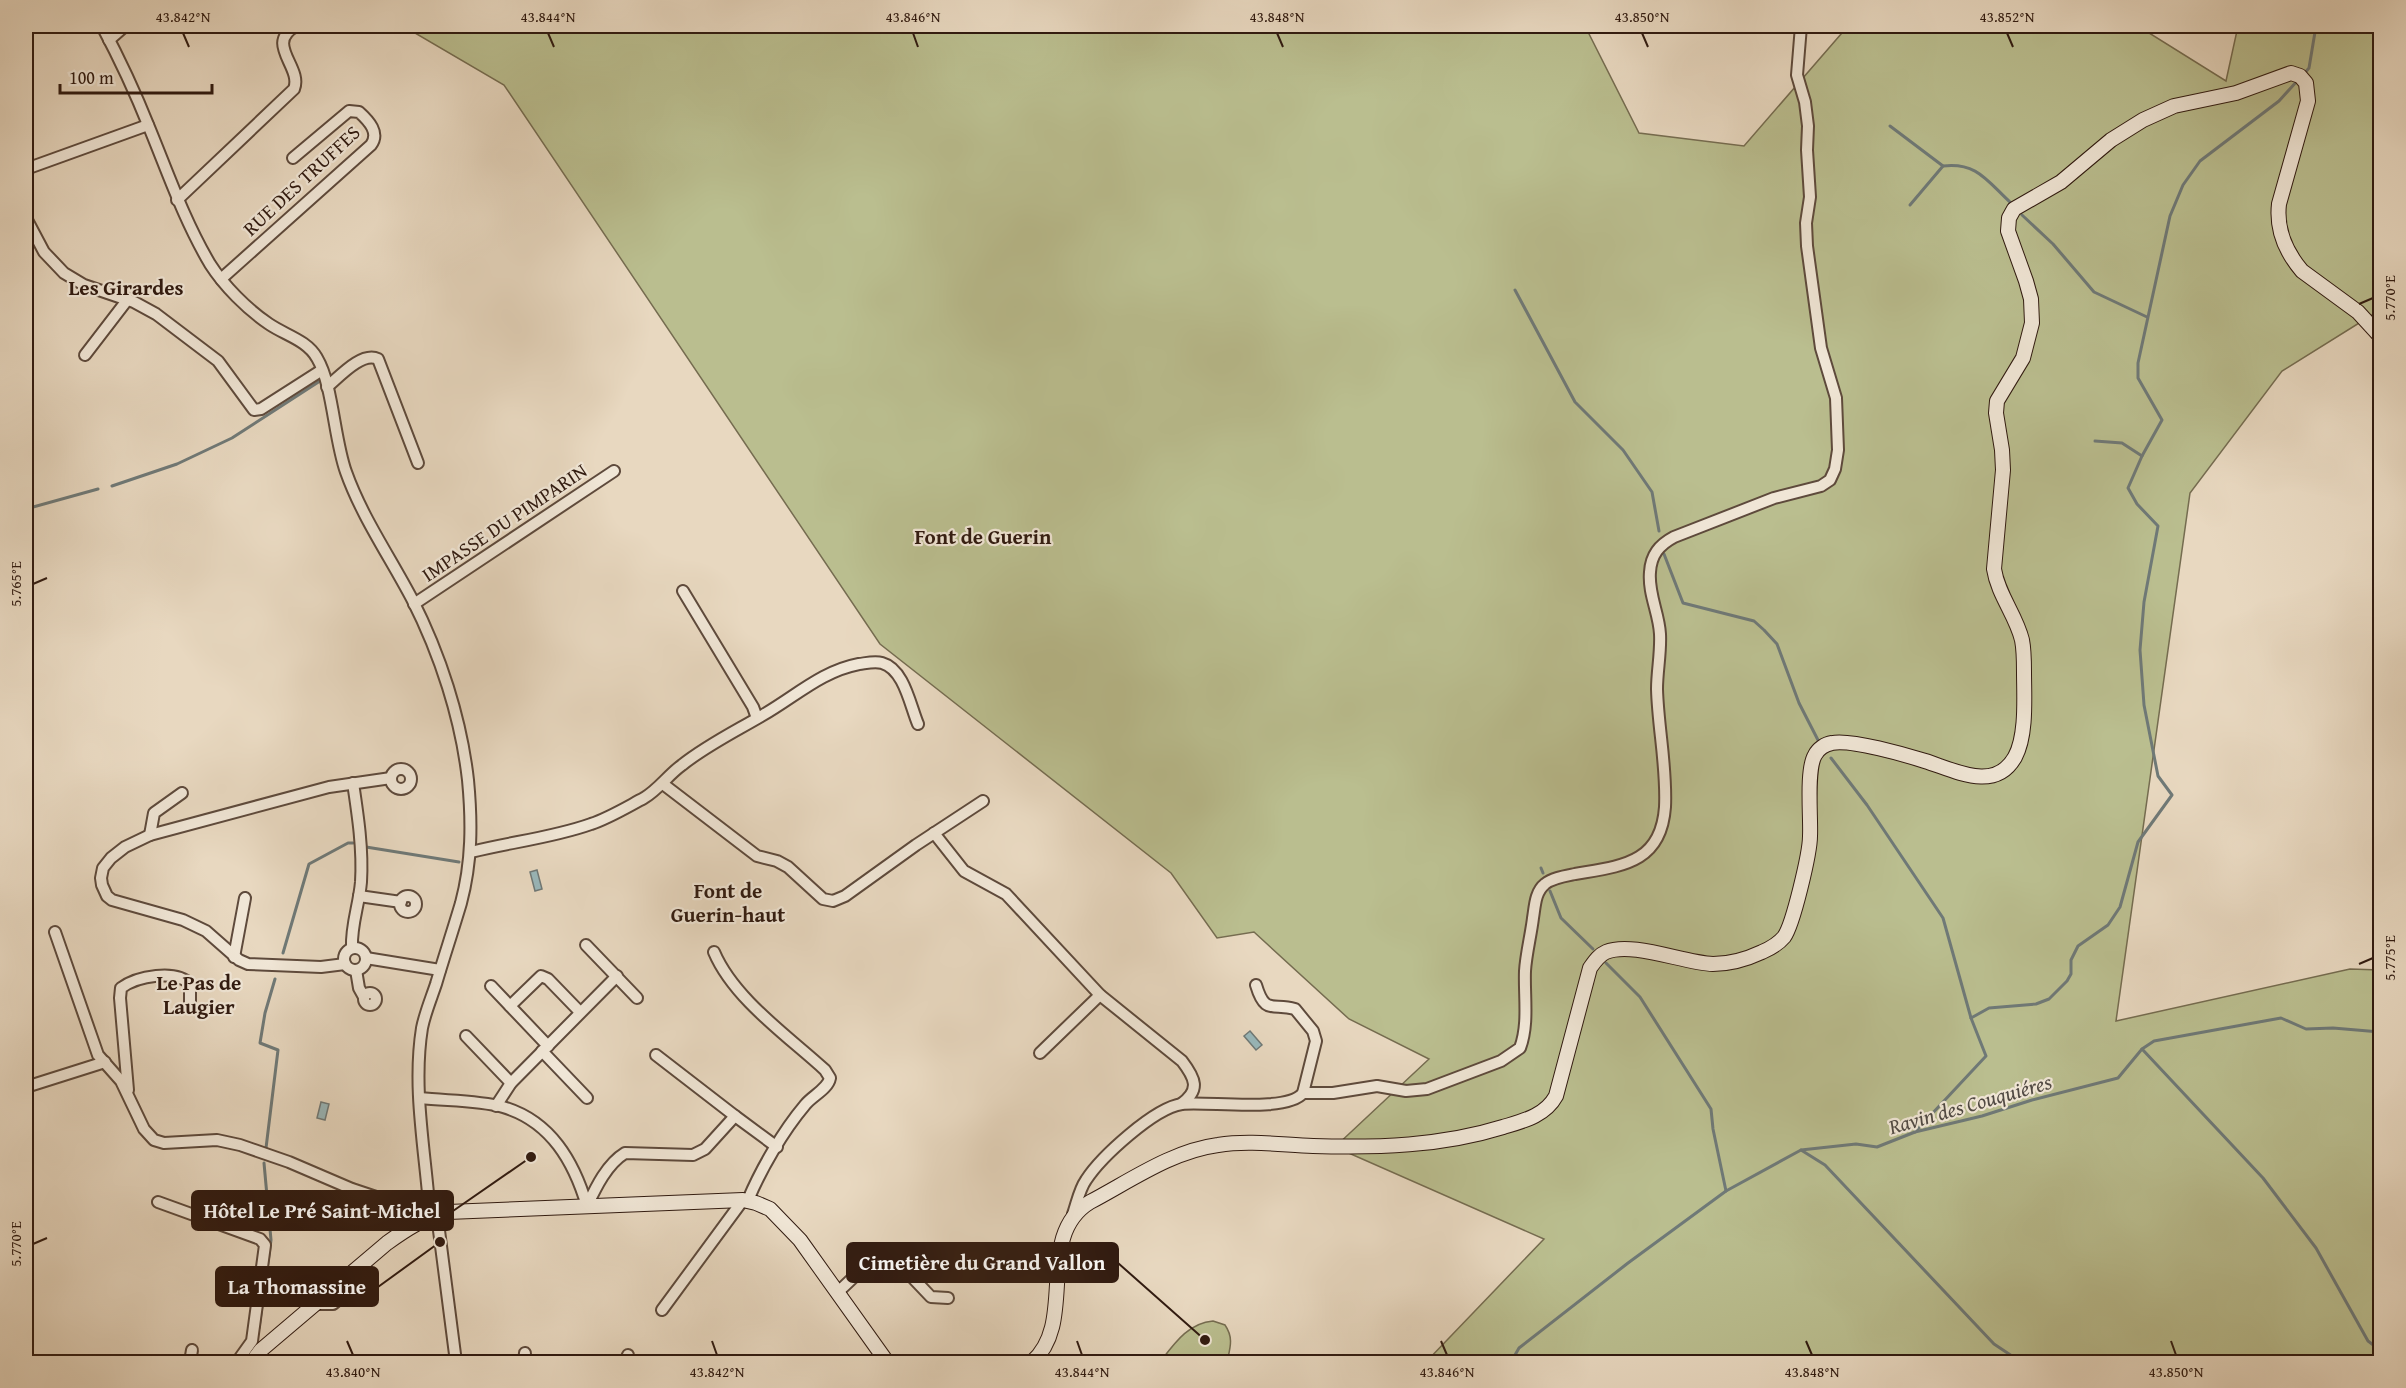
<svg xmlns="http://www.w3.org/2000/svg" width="2406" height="1388" font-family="'Gentium Book Plus',serif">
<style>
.green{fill:#babe8f;stroke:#756c50;stroke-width:1.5}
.water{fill:#99b8bb;stroke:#6f7977;stroke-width:1.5}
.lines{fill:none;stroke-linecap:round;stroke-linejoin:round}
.stream{stroke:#6f7977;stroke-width:3}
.street-casing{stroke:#5e4a3c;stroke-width:14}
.secondary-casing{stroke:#301a10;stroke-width:16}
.street{stroke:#f0e6d6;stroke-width:10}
.secondary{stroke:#f0e6d6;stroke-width:14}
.ticks{fill:none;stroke:#301a10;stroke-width:2}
.labels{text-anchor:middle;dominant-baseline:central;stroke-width:4.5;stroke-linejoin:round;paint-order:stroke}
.street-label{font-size:20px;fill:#301a10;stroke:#f0e6d6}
.neighbourhood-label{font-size:21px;font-weight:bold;fill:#301a10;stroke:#f0e6d6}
.water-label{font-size:21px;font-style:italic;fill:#504943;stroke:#f0e6d6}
.leader{fill:none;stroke:#301a10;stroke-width:2}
.callout-dot{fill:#301a10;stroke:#f0e6d6;stroke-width:2}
.callout{fill:#301a10;stroke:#301a10;stroke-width:2}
.callout-label{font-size:21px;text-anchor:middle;font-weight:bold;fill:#fff}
.neatline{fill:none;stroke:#301a10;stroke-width:2}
.ticks-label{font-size:15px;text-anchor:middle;fill:#301a10}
</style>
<rect width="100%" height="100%" fill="#e8d8c0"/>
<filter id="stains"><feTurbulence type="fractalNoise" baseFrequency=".00333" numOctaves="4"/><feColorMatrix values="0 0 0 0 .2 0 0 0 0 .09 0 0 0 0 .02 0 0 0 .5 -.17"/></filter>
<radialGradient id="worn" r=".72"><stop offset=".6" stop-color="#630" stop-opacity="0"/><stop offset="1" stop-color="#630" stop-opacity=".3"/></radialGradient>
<g class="green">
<path d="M403 26H1585L1639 133 1744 146 1848 26H2138L2226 81 2238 26H2380V310L2282 371 2190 493 2116 1021 2350 969 2380 970V1362H1426L1544 1239 1335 1147 1429 1059 1349 1019 1254 932 1217 938 1171 873 880 644 504 85Z"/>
<path d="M1213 1321 1225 1325C1234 1338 1230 1348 1227 1362H1160C1174 1344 1188 1323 1213 1321Z"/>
</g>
<g class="water">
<path d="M537 870 542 889 535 891 530 872Z"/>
<path d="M1250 1031 1262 1045 1256 1050 1244 1036Z"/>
<path d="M321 1102 329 1104 325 1120 317 1118Z"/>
</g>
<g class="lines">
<g class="stream">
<path d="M124 33 135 26"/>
<path d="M2303 75 2309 68 2316 26"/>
<path d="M1890 126 1943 166C1977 162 1987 181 2011 203"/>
<path d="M1910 205 1943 166"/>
<path d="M2022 215 2053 244 2094 292 2147 317"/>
<path d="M1515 290 1575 402 1623 450 1652 492 1659 531"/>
<path d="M2095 441 2122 443 2142 456"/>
<path d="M112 486 177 464 232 438 320 381"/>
<path d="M26 509 98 489"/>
<path d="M1664 554 1683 603 1754 621 1764 630 1777 644 1799 703 1820 744"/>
<path d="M1831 758 1867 805 1943 918 1971 1018"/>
<path d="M366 847 459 862"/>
<path d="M1541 868 1543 873"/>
<path d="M1550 891 1561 918 1593 949"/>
<path d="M283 953 309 864 348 843H353"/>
<path d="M1606 963 1640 997 1711 1109 1713 1129 1726 1191"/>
<path d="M2142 1049 2263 1178 2316 1248 2368 1341 2380 1350"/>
<path d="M1915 1132 1986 1056 1971 1018 1989 1008 2036 1004 2049 999 2067 981 2071 974V960L2078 946 2108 925 2120 907 2138 842 2172 795 2158 776 2144 705 2140 650 2144 602 2158 526 2137 504 2128 488 2142 456 2162 420 2138 378V363L2170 216 2183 185 2200 161 2279 101 2298 80"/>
<path d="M266 1148 278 1050 260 1043 265 1013 275 979"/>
<path d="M1801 1150 1825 1165 1994 1344 2021 1362"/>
<path d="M259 1328 271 1240 264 1163"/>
<path d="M1511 1362 1519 1348 1628 1263 1726 1191 1801 1150 1856 1144 1877 1147 1915 1132 1982 1116 2032 1100 2118 1078 2142 1049 2154 1041 2281 1018 2306 1029 2333 1028 2380 1032"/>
</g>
<defs>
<g id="street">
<path d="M102 26C119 58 135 92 149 127 168 173 184 220 210 264 224 286 247 309 269 324 285 335 307 340 317 358 333 385 334 439 346 472 362 517 390 557 412 599 440 654 461 718 468 780 472 822 472 862 461 903 453 930 444 957 436 984 431 999 425 1013 422 1028 412 1090 426 1155 430 1217"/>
<path d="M109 40 125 26"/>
<path d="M26 169 148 125"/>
<path d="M177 200 294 89C303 67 264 44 296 26"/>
<path d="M26 218 44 252 64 273 84 285 134 302 156 314 218 361 254 410 261 409 322 370"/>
<path d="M221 279 371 145C380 133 369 121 359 112L349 111 293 158"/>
<path d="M85 355 128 299"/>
<path d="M327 387C339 377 362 351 378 359L418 463"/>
<path d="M683 591 753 707 757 718"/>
<path d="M414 604 614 471"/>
<circle cx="401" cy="779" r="10"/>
<path d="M663 784 757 856 777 861 788 867 823 899 833 901 845 896 916 845 983 801"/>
<path d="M934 833 964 871 1006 894 1100 995 1182 1061C1195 1078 1201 1090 1181 1104"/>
<path d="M150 835 154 813 182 793"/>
<path d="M471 852C510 842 552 838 591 824 609 818 627 807 644 798 659 789 668 775 682 765 707 745 736 731 763 715 796 696 822 671 859 664 867 663 875 661 882 663 904 669 910 705 918 724"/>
<path d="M359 896 401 902"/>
<circle cx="408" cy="904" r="8"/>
<path d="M55 932 98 1055 121 1081 144 1129 154 1140 164 1143 217 1140 240 1145 289 1162 352 1189 415 1210 426 1219"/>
<path d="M586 945 637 998"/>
<path d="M352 947C351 925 359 905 361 882 363 849 358 816 353 783"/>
<circle cx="355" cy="959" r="11"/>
<path d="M714 952C734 999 788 1036 825 1070L830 1078C828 1089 812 1096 805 1105 783 1131 761 1169 748 1200"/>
<path d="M234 957 245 898"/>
<path d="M366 958 440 970"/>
<path d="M345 964 321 967 248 964 239 960 206 931 183 920 112 900 107 896 102 885 101 878 103 868 111 858 125 847 150 835 329 787 391 778"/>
<path d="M356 970 359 988 364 997"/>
<path d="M491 986 548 1046"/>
<circle cx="370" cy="999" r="6"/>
<path d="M510 1006 541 976 548 979 580 1012"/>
<path d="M466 1036 511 1083"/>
<path d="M542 1051 587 1098"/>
<path d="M1040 1053 1100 995"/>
<path d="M656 1055 735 1116"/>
<path d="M26 1087 105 1062"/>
<path d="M128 1090 120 998 121 988C137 976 176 969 190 984V1005"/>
<path d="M1303 1093H1333L1377 1086 1406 1091 1427 1089 1501 1061 1520 1048C1529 1024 1524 996 1525 971 1526 954 1531 935 1533 918 1535 906 1535 892 1545 884 1552 878 1565 876 1575 874 1621 866 1661 864 1665 807 1667 767 1658 728 1657 689 1657 671 1661 653 1660 634 1659 613 1648 594 1650 572 1651 555 1659 545 1674 537L1774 498 1821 486 1830 480 1835 469 1838 450 1836 398 1821 348 1807 246 1806 223 1810 197 1807 150 1808 126 1805 102 1797 75 1801 26"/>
<path d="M420 1098C447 1101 477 1100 503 1107 551 1121 574 1162 587 1206"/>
<path d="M496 1106 511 1083 617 976"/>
<path d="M158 1202 260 1239 265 1245 252 1341 237 1362"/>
<path d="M587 1206C596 1187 607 1164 625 1153L693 1155 705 1149 735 1116 777 1147"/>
<path d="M1073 1214C1077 1203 1079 1190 1086 1180 1101 1157 1154 1108 1182 1104 1208 1101 1287 1113 1303 1093L1316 1041 1313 1031 1295 1009C1272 1003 1265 1015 1256 985"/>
<path d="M437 1215 456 1362"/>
<path d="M838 1292 874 1258 882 1253 892 1256 931 1297 948 1298"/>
<path d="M313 1304H333L355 1286 359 1280 354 1270"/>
<path d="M662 1310 743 1200"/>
<path d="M190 1362 192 1350"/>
<path d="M524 1362 525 1353"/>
<path d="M625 1362 628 1355"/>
</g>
<g id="secondary">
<path d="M252 1362 261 1350 387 1243C405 1230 426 1216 448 1212L743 1200 756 1203 770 1209 800 1240 887 1362"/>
<path d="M1032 1362C1078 1322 1034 1236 1090 1202 1130 1181 1172 1151 1218 1145 1249 1140 1283 1145 1313 1146 1377 1148 1442 1146 1503 1127 1523 1121 1545 1116 1556 1096L1590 968C1595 961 1599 955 1606 952 1632 941 1684 963 1713 964 1730 964 1747 959 1762 952 1769 949 1779 943 1784 937 1793 925 1810 853 1810 836 1811 818 1806 770 1815 755 1818 749 1825 744 1832 743 1851 739 1906 755 1925 761 1954 770 1995 793 2015 757 2027 735 2024 696 2024 672 2024 661 2024 650 2022 640 2016 615 1998 595 1994 569L2003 470 2002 450 1996 413 1997 401 2023 358 2032 323 2031 299 2026 281 2008 231 2009 218 2014 209 2061 182 2111 140 2143 120 2174 106 2236 93 2291 73 2300 76 2306 83 2308 101 2279 204C2276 230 2285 251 2302 271L2358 312 2380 336"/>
</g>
</defs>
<use href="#street" class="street-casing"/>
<use href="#secondary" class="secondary-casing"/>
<use href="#street" class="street"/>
<use href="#secondary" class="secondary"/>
</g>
<path class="ticks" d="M183 33 189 47M548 33 554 47M913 33 918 47M1277 33 1283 47M1642 33 1648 47M2007 33 2013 47M2359 304 2373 298M33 584 47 578M2359 964 2373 958M33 1244 47 1238M347 1341 353 1355M712 1341 717 1355M1077 1341 1082 1355M1441 1341 1447 1355M1806 1341 1812 1355M2171 1341 2176 1355"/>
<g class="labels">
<g class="street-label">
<text transform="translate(301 180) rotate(-43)">RUE DES TRUFFES</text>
<text transform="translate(504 522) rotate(-34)">IMPASSE DU PIMPARIN</text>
</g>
<g class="neighbourhood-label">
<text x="126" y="287">Les Girardes</text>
<text x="983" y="536">Font de Guerin</text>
<text x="728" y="890">Font de<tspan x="728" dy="24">Guerin-haut</tspan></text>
<text x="199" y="982">Le Pas de<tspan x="199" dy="24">Laugier</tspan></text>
</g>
<g class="water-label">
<text transform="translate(1970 1104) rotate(-16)">Ravin des Couquiéres</text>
</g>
</g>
<path class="leader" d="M531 1157L453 1211M1205 1340L1118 1263M440 1242L378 1287"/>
<g class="callout-dot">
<circle cx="531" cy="1157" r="6"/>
<circle cx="1205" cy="1340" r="6"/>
<circle cx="440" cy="1242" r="6"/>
</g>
<g class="callout">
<rect x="192" y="1191" width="261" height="39" rx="6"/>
<rect x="847" y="1243" width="271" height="39" rx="6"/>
<rect x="216" y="1267" width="162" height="39" rx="6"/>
</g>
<g class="callout-label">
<text x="322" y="1218">Hôtel Le Pré Saint-Michel</text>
<text x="982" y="1270">Cimetière du Grand Vallon</text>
<text x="297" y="1294">La Thomassine</text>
</g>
<rect width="2406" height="1388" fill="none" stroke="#e8d8c0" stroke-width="66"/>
<path d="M60 84v9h152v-9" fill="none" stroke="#301a10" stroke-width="3"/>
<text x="69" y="84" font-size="18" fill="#301a10" stroke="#f0e6d6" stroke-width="4.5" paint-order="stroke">100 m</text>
<rect x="33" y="33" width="2340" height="1322" class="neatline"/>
<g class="ticks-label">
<text x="183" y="22">43.842°N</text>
<text x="548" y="22">43.844°N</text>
<text x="913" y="22">43.846°N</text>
<text x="1277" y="22">43.848°N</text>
<text x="1642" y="22">43.850°N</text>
<text x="2007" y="22">43.852°N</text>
<text transform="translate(2390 298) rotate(-90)" y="5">5.770°E</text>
<text transform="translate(16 584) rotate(-90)" y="5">5.765°E</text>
<text transform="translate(2390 958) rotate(-90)" y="5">5.775°E</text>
<text transform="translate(16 1244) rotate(-90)" y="5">5.770°E</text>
<text x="353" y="1377">43.840°N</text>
<text x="717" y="1377">43.842°N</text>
<text x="1082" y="1377">43.844°N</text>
<text x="1447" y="1377">43.846°N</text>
<text x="1812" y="1377">43.848°N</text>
<text x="2176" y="1377">43.850°N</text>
</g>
<rect width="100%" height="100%" filter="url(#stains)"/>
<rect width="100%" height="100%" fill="url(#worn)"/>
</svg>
